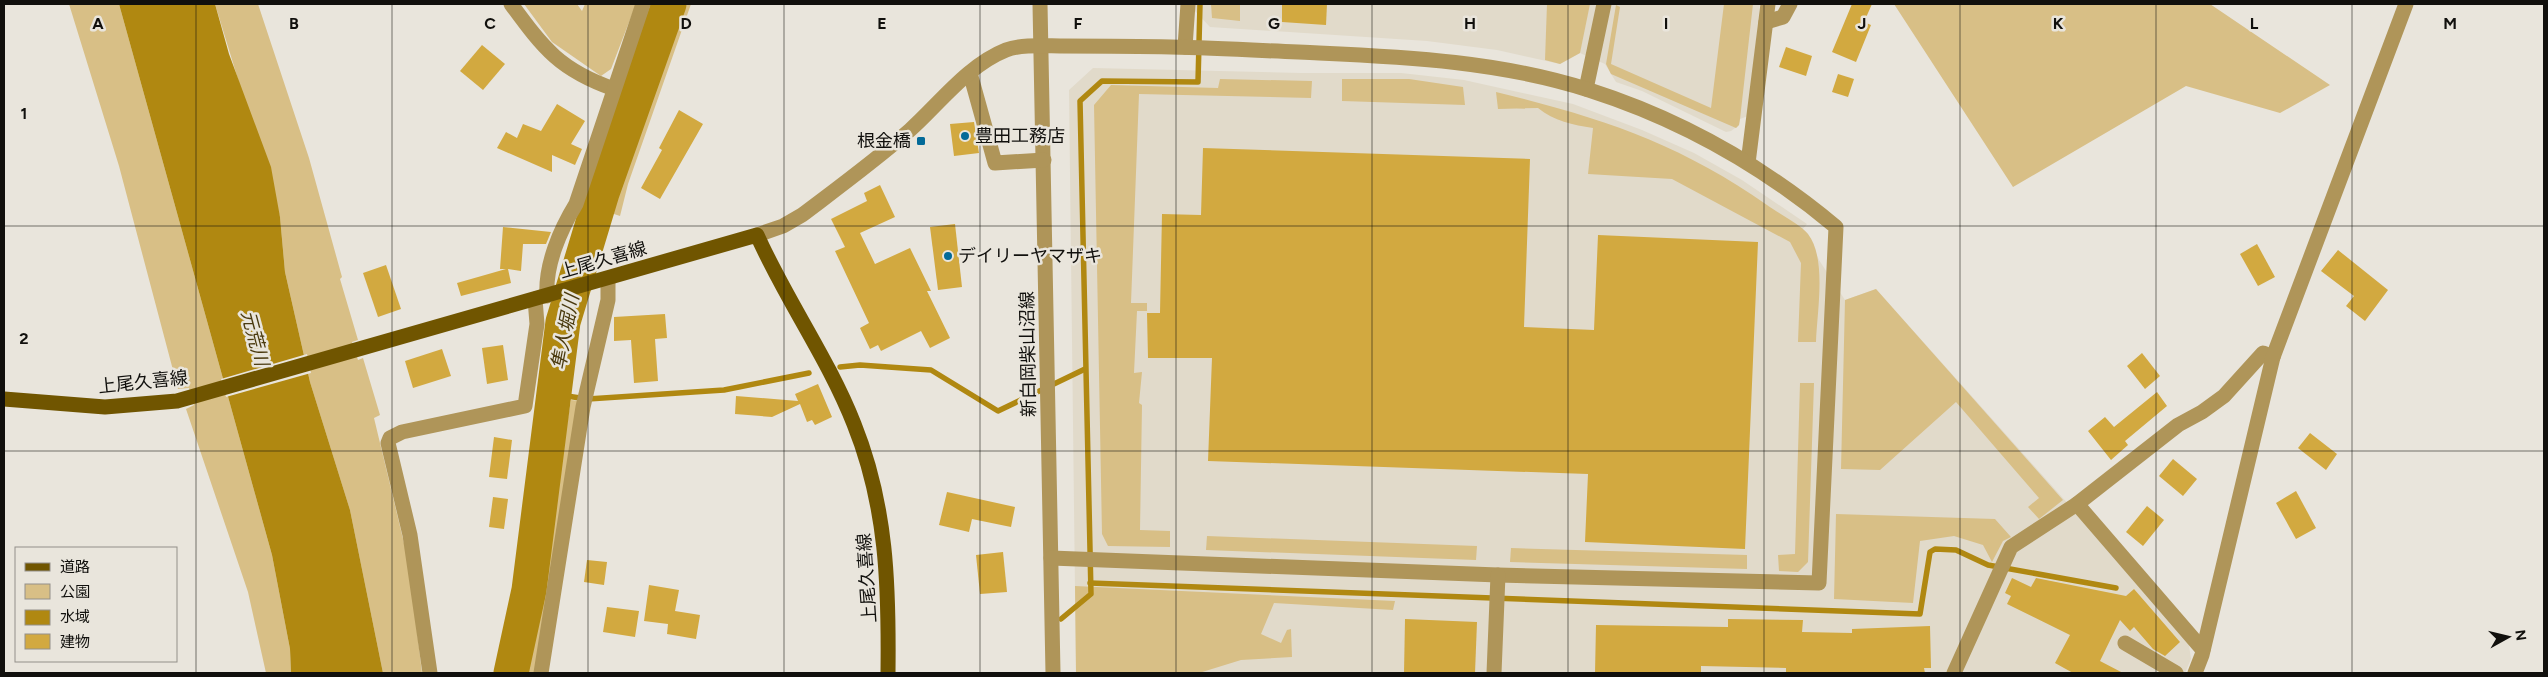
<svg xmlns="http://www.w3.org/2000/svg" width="2548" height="677" font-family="Figtree,'Noto Sans JP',sans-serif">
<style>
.built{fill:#e1daca}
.green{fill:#d8bf86}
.water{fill:#b08811}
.pier{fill:#e9e5dc}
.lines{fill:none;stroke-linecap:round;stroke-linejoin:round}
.stream{stroke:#b08811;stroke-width:5.5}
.river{stroke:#b08811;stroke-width:35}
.building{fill:#d2a940}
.minor{stroke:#af9559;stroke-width:15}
.major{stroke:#705500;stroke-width:15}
.grid{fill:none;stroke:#11100d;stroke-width:1;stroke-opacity:0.55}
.poi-dot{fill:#036a98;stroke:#e9e5dc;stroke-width:2}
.labels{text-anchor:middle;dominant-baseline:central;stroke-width:5;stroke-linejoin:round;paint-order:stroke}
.poi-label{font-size:18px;fill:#11100d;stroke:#e9e5dc;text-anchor:start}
.street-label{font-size:18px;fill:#11100d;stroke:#e9e5dc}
.water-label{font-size:19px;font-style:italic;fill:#4b3a0f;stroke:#e9e5dc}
.grid-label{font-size:16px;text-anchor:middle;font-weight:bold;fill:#11100d;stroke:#e9e5dc;stroke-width:5;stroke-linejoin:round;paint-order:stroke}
</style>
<rect width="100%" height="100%" fill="#e9e5dc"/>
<g class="built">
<path d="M1195 4H1760L1748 116 1740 119 1739 125 1731 131 1726 132 1642 91 1616 82 1605 64 1580 53 1560 64 1497 50 1427 41 1210 27 1194 10Z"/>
<path d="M1093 68 1301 73H1401L1464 80 1573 104 1642 130 1694 153 1742 180 1807 224 1802 230 1807 233 1819 260 1845 300 1876 289 2188 638 2191 659 2185 673H1076L1069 90Z"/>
</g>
<g class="green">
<path d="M69 4H119L272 555 290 649 291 673H266L248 592 186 409 194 405 189 388 178 389 119 166Z"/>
<path d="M215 4H258L309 158 342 277 340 279 358 340 352 342 358 360 363 358 380 415 374 418 409 564 422 673H383L350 510 310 382 285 272 280 217Z"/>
<path d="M524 4H577L582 11 585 4H636L611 69 601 76 552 42Z"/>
<path d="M655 4H663L594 208 584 207Z"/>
<path d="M679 4H691L628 184 620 216 611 213Z"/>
<path d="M1211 4H1240V21L1212 18Z"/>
<path d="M1547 4H1590L1580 53 1560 64 1545 60Z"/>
<path d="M1724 4H1753L1740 119 1739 125 1736 128 1611 74 1606 64 1616 5 1620 7 1611 64 1711 108Z"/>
<path d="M1894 4H2210L2330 85 2280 113 2186 86 2013 187Z"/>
<path d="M1220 79 1312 81 1311 98 1139 94 1131 303H1147V311H1137L1134 373 1142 372 1139 403 1142 405 1140 530 1170 531V547L1108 546 1102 534 1094 105 1111 85 1218 88Z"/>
<path d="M1342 79H1409L1463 87 1465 105 1342 101Z"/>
<path d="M1496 92C1599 117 1679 143 1767 205 1778 213 1801 225 1808 234 1827 259 1817 311 1816 342H1798L1801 263 1790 242 1672 179 1588 174 1593 128C1573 125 1554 121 1538 108L1498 109Z"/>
<path d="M1876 289 2063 500 2039 519 2028 507 2039 498 1956 402 1880 470 1841 469 1845 300Z"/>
<path d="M1800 383H1814L1808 562 1798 572 1779 571 1778 555 1795 554Z"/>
<path d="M571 400 580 401 535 673H522L543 568Z"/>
<path d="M1836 514 1995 519 2011 537 2003 541 1992 562 1983 545 1954 536 1920 541 1913 603 1834 599Z"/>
<path d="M1207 536 1477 546 1476 560 1206 550Z"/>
<path d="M1511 548 1747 555V569L1510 562Z"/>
<path d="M1075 586 1395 601 1393 610 1274 603 1261 634 1281 643 1287 630 1291 629 1292 657 1241 660 1199 673H1076Z"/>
</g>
<path class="water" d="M119 4H215L229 54 271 167 280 217 285 272 310 382 350 510 383 673H291L290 649 272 555Z"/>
<path class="pier" d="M307 354 311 373 226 397 221 379Z"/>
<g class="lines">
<g class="stream">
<path d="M840 367 860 365 931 370 998 411 1085 369"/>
<path d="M554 394 580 398"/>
<path d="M588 399 724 390 809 373"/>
<path d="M1090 583 1920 614 1930 552 1935 549 1956 550 1988 565 2116 588"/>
<path d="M1061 619 1091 594 1080 101 1102 81 1198 82 1200 4"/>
</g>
<path class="river" d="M511 673 529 590 563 322 602 193 669 4"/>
</g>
<g class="building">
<path d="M1282 4H1327L1326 25 1282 22Z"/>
<path d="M1852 4H1872L1864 22 1871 25 1856 62 1832 52Z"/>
<path d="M482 45 505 64 483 90 460 71Z"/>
<path d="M1786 47 1812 56 1806 76 1779 67Z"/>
<path d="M1838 74 1854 79 1848 97 1832 92Z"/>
<path d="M557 104 585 121 571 144 582 149 575 165 552 155V172L497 148 506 132 517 138 523 124 541 131Z"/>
<path d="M679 110 703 124 660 199 641 188 662 150 659 148Z"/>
<path d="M974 122 979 153 954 156 950 124Z"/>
<path d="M1203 148 1530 159 1524 327 1594 330 1598 235 1758 242 1745 549 1585 542 1588 474 1208 461 1212 358H1148L1147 313H1160L1162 214 1201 215Z"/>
<path d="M880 185 895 217 860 233 875 264 910 248 931 291H927L950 338 930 348 921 331 881 351 878 345 870 349 860 328 869 323 835 251 845 247 831 219 867 201 864 193Z"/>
<path d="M955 224 962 287 938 290 930 227Z"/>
<path d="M503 227 551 232 546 244H523L521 271 508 269 511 283 461 296 457 283 506 269H500Z"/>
<path d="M2257 244 2275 277 2258 286 2240 254Z"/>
<path d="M2338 250 2388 290 2365 321 2346 306 2354 296 2321 271Z"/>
<path d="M386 265 401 309 378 317 363 273Z"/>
<path d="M665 314 667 338 655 339 658 381 634 383 631 340 614 341V317Z"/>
<path d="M503 345 508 380 487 384 482 348Z"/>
<path d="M442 349 451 376 413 388 405 361Z"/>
<path d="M2142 353 2160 376 2145 389 2127 366Z"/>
<path d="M818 384 832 417 815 425 812 420 807 422 800 404 772 417 735 414 736 396 798 401 795 394Z"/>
<path d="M2157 392 2167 406 2125 441 2128 445 2111 460 2088 431 2105 417 2114 427Z"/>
<path d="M2310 433 2337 454 2326 470 2298 448Z"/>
<path d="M494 437 512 440 507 479 489 477Z"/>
<path d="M2173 459 2197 479 2183 496 2159 476Z"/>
<path d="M2296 491 2316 528 2296 539 2276 503Z"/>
<path d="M947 492 1015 507 1011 527 972 519 969 532 939 525Z"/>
<path d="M493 497 508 499 504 529 489 527Z"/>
<path d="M2147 506 2164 520 2143 546 2126 532Z"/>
<path d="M1003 552 1007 592 980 594 976 555Z"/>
<path d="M587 560 607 562 604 585 584 582Z"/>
<path d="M2012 578 2031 587 2036 578 2126 596 2134 589 2180 642 2165 656 2153 649 2134 627 2130 631 2120 620 2100 661 2123 673H2073L2055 663 2070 635 2007 604 2011 596 2005 593Z"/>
<path d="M649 585 679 590 675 611 700 615 696 639 667 634 668 624 644 621Z"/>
<path d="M607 607 639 611 635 637 603 632Z"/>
<path d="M1405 619 1477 622 1475 673H1404Z"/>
<path d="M1728 619 1803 620 1802 632 1852 633V629L1930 626 1931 668H1924L1925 673H1786V668L1701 666V673H1595L1596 625 1728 627Z"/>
</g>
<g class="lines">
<g class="minor">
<path d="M511 4C544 49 560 70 614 89"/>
<path d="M1040 4 1053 673"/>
<path d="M1766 22 1783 17 1790 4"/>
<path d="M1185 47 1188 4"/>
<path d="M970 73 995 163 1044 160"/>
<path d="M1586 89 1604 4"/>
<path d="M1748 163 1768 4"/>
<path d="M757 235 783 226 802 215C839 187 876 160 910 130 939 104 968 65 1006 50 1022 44 1045 46 1062 46 1098 46 1134 46 1171 47 1220 48 1269 51 1319 53 1409 57 1502 62 1589 90 1680 119 1763 166 1836 227L1819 583 1498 575 1051 558"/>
<path d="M547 296C545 265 560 230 576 204L643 4"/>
<path d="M2077 504 2203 650"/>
<path d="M2125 643 2176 673"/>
<path d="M430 673 410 535 388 443 390 438 402 432 525 406 537 324 535 299"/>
<path d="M541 673 583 407 608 300V279"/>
<path d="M1494 673 1498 575"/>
<path d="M1954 673 2011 547 2077 504 2178 425 2202 412 2224 396 2263 353 2273 357"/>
<path d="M2195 673 2202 655 2273 357 2406 4"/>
</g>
<path class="major" d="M4 399 105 407 177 401 757 235C786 300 828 358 854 424 887 506 889 586 888 673"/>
</g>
<path class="grid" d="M196 4V673M392 4V673M588 4V673M784 4V673M980 4V673M1176 4V673M1372 4V673M1568 4V673M1764 4V673M1960 4V673M2156 4V673M2352 4V673M4 226H2544M4 451H2544"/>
<g class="poi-dot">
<circle cx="965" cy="136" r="5"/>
<rect x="916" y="136" width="10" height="10" rx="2.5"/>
<circle cx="948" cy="256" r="5"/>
</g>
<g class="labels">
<g class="poi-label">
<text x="975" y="136">豊田工務店</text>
<text x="911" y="141" text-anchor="end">根金橋</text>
<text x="958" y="256">デイリーヤマザキ</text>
</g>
<g class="street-label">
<text transform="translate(603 260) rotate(-16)">上尾久喜線</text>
<text transform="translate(1028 354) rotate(-91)">新白岡柴山沼線</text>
<text transform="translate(143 382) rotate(-6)">上尾久喜線</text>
<text transform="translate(867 578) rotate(-94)">上尾久喜線</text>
</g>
<g class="water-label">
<text transform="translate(565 332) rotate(-79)">隼人堀川</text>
<text transform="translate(255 338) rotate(75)">元荒川</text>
</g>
</g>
<g class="grid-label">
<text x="98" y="29">A</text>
<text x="294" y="29">B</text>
<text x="490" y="29">C</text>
<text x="686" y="29">D</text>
<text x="882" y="29">E</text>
<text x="1078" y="29">F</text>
<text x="1274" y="29">G</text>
<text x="1470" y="29">H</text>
<text x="1666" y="29">I</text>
<text x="1862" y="29">J</text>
<text x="2058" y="29">K</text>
<text x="2254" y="29">L</text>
<text x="2450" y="29">M</text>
<text x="24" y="119">1</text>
<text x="24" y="344">2</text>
</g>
<rect width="2548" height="677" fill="none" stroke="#11100d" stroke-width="10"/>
<rect x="15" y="547" width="162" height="115" fill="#e9e5dc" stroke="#939089"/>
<rect x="25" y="563" width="25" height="8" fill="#705500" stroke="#939089"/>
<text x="60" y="572" font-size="15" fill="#11100d">道路</text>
<rect x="25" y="584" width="25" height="15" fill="#d8bf86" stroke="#939089"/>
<text x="60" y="597" font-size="15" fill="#11100d">公園</text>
<rect x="25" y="610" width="25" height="15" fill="#b08811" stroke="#939089"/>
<text x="60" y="622" font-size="15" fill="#11100d">水域</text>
<rect x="25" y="634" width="25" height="15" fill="#d2a940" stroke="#939089"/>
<text x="60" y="647" font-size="15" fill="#11100d">建物</text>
<g transform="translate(2508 637) rotate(82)" stroke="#e9e5dc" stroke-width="4" paint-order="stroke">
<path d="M0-4L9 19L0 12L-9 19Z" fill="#11100d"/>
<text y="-8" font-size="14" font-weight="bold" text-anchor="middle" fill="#11100d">N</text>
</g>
</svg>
